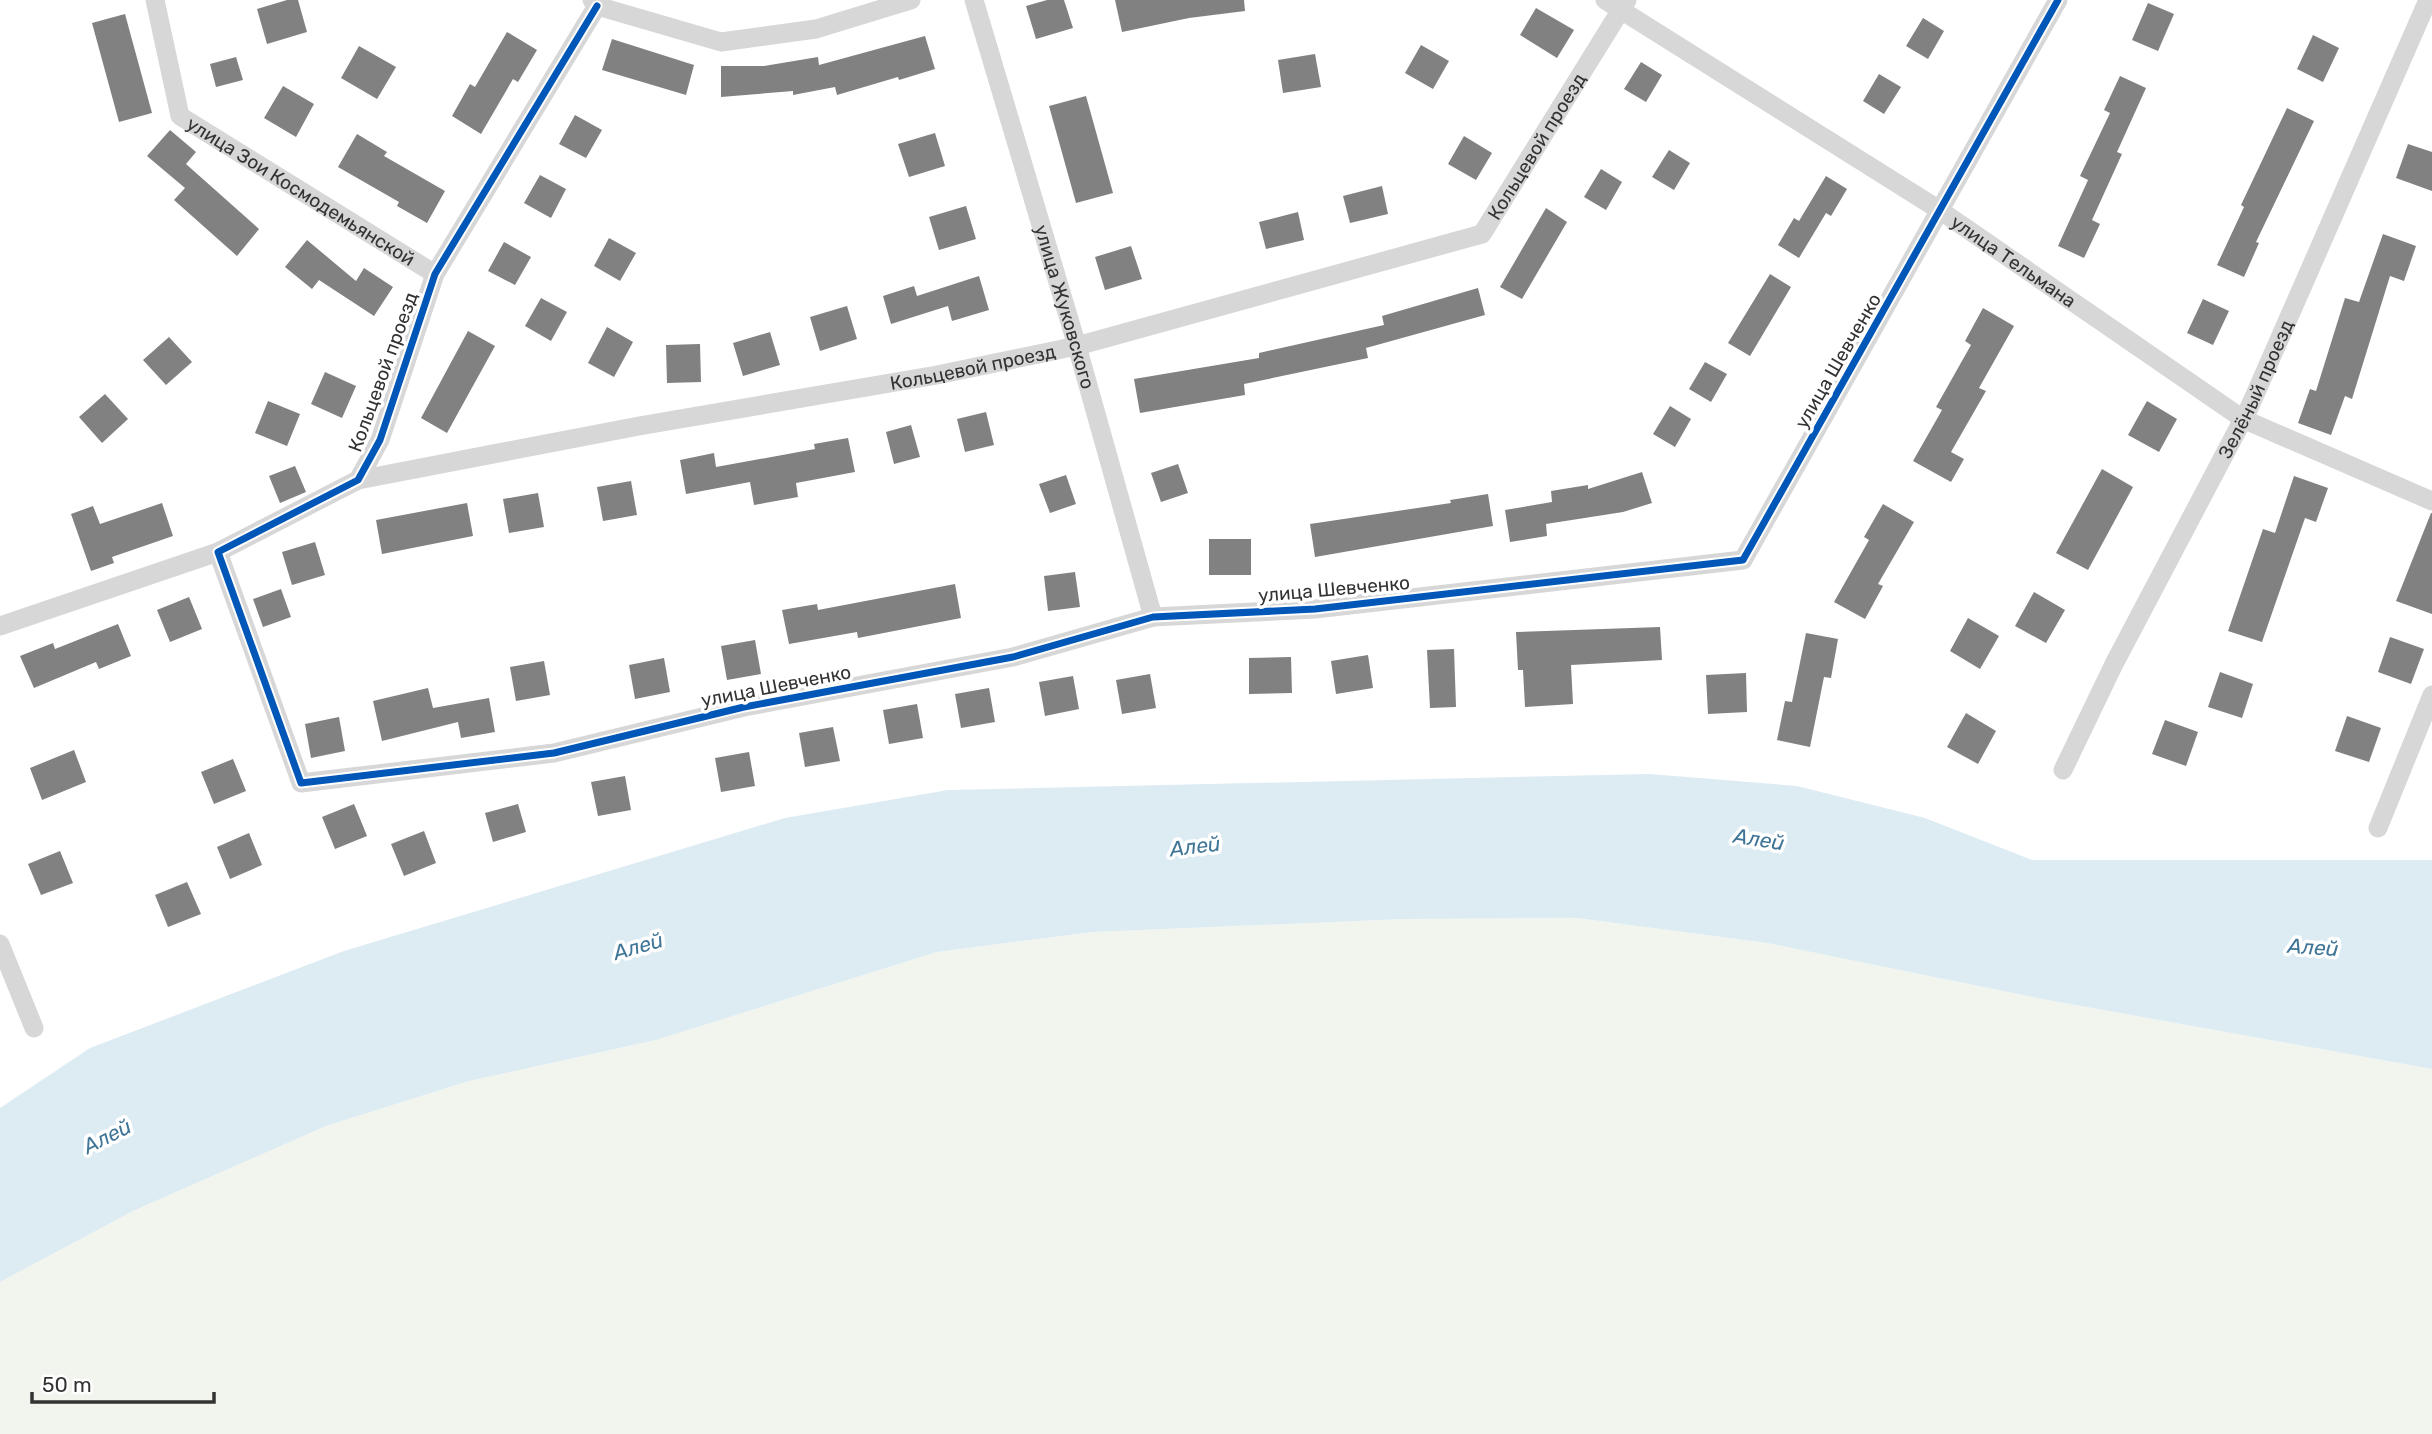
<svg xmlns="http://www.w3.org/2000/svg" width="2432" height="1434" font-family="Rubik,sans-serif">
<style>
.green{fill:#f1f5ed}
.water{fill:#ddebf3}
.building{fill:#818181}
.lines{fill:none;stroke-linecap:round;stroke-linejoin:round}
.minor{stroke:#d7d7d7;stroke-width:19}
.cycleway-casing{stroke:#fff;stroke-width:11}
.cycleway{stroke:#0057b8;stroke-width:7}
.labels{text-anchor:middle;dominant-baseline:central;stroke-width:7;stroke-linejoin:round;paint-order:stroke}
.street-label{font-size:19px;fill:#333;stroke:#fff}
.water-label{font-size:21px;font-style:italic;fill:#3f7597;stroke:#fff}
</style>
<rect width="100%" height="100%" fill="#fff"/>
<path class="green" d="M1577 918 1767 943 2042 999 2432 1069V1434H0V1282L133 1211 326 1126 469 1081 656 1040 937 952 1093 932 1405 919Z"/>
<path class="water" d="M1649 774 1797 786 1925 818 2032 860H2432V1069L2042 999 1767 943 1577 918 1405 919 1093 932 937 952 656 1040 469 1081 326 1126 133 1211 0 1282V1108L90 1048 344 951 785 818 948 790Z"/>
<g class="building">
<path d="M287 0H298L307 32 267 44 257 9Z"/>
<path d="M1047 0H1064L1073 28 1036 39 1026 6Z"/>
<path d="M1115 0H1244L1245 11 1189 18 1122 32Z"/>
<path d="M2148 3 2174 14 2158 51 2132 40Z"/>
<path d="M1536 8 1574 30 1557 58 1520 35Z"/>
<path d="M125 14 152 113 119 122 92 23Z"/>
<path d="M1923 18 1944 31 1928 59 1906 46Z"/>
<path d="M507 32 537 50 518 82 513 79 481 134 452 116 470 84 475 87Z"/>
<path d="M2313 35 2339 48 2323 82 2297 69Z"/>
<path d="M925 36 935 69 899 80 898 77 837 95 835 87 793 95V91L721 97V66H764L818 57 819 65Z"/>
<path d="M612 39 694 65 686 95 602 70Z"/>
<path d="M1421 45 1449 61 1433 89 1405 73Z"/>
<path d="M359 46 396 67 377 99 341 78Z"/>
<path d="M1315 54 1321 87 1283 93 1278 60Z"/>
<path d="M236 57 243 80 216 87 210 64Z"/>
<path d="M1641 62 1662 75 1646 102 1624 89Z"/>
<path d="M1879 74 1901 87 1884 114 1863 101Z"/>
<path d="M2120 76 2146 88 2117 152 2122 154 2092 220 2100 224 2084 258 2058 246 2088 180 2080 176 2110 113 2104 110Z"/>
<path d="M283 86 314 104 296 137 264 118Z"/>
<path d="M1086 96 1113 193 1076 203 1049 106Z"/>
<path d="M2287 108 2314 121 2256 242 2259 243 2244 277 2217 265 2244 207 2241 205Z"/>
<path d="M575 115 602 130 586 158 559 144Z"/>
<path d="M170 130 196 152 186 164 259 229 237 256 174 200 185 188 147 156Z"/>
<path d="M935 133 945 166 909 177 898 144Z"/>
<path d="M357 134 387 152 384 156 445 191 427 223 397 206 399 202 338 167Z"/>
<path d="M1464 136 1492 153 1476 180 1448 164Z"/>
<path d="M2408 144 2432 152V191L2396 178Z"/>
<path d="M1669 150 1690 163 1674 190 1652 177Z"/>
<path d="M1601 169 1622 182 1606 210 1584 197Z"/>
<path d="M540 175 566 189 551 218 524 203Z"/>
<path d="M1826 176 1847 189 1831 216 1826 213 1799 258 1778 245 1794 218 1799 221Z"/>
<path d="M1382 186 1388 214 1350 223 1343 196Z"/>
<path d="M966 206 976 239 939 250 929 217Z"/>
<path d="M1546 208 1567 222 1522 299 1500 287Z"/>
<path d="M1298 212 1304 240 1266 249 1259 222Z"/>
<path d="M2383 234 2416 246 2404 281 2390 276 2352 399 2345 396 2331 435 2298 423 2310 389 2316 391 2345 298 2359 302Z"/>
<path d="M609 238 636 253 620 281 594 266Z"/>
<path d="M307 240 356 281 364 268 393 287 374 316 319 280 312 289 285 267Z"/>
<path d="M504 242 531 257 515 285 488 271Z"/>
<path d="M1131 246 1142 279 1105 290 1095 257Z"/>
<path d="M1770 274 1791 287 1750 356 1728 343Z"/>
<path d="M979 276 989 310 952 321 948 306 891 324 883 296 914 286 917 296Z"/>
<path d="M1478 288 1485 315 1366 348 1368 358 1244 384 1245 395 1140 413 1134 379 1259 358V353L1384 325 1382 316Z"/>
<path d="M541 298 567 312 551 341 525 326Z"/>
<path d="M2203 299 2229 311 2213 345 2187 333Z"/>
<path d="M847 306 857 339 820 351 810 317Z"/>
<path d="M1983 308 2014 326 1979 388 1986 391 1951 452 1964 459 1951 482 1913 461 1942 410 1936 407 1971 345 1965 341Z"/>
<path d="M607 327 633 342 614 377 588 363Z"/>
<path d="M468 331 495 346 447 433 421 418Z"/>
<path d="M770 332 780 365 743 376 733 343Z"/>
<path d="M169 337 192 362 166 385 143 360Z"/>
<path d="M700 344 701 382 667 383 666 345Z"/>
<path d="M1705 362 1727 374 1711 402 1689 389Z"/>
<path d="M325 372 356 386 342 418 311 404Z"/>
<path d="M105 394 128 419 102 443 79 417Z"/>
<path d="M268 401 300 414 287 446 255 433Z"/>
<path d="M2147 401 2177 419 2159 452 2128 435Z"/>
<path d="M1670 406 1691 419 1675 447 1653 434Z"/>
<path d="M986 412 994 445 965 452 957 419Z"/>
<path d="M911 425 920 457 894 464 886 432Z"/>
<path d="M848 438 855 472 796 483 798 497 754 505 750 482 686 494 680 460 714 453 716 467 815 449 814 444Z"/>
<path d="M1178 464 1188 493 1161 502 1151 473Z"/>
<path d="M295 466 306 492 280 503 269 476Z"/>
<path d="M2102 469 2133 487 2088 570 2056 553Z"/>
<path d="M1642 472 1652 503 1623 512 1546 524 1547 536 1510 542 1505 510 1552 502 1551 491 1588 485V489Z"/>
<path d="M1066 475 1076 504 1050 513 1039 484Z"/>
<path d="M2294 476 2328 488 2316 522 2305 518 2262 642 2228 631 2263 529 2275 533Z"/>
<path d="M631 481 637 515 603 521 597 487Z"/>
<path d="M538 493 544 527 509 533 503 499Z"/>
<path d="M1488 494 1493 526 1315 557 1310 524 1451 503 1450 500Z"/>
<path d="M162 503 173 536 112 557 114 563 91 571 71 514 93 506 100 524Z"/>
<path d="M467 503 473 536 382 554 376 520Z"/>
<path d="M1883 504 1914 522 1878 584 1883 586 1865 619 1834 602 1869 540 1864 537Z"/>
<path d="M2431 513H2432V614L2396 601Z"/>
<rect x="1209" y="539" width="42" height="36"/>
<path d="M315 542 325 575 292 585 282 552Z"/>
<path d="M1075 572 1080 607 1048 611 1044 576Z"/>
<path d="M955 584 961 618 858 638 857 632 789 644 782 610 817 604 818 610Z"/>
<path d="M281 589 291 617 263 627 253 599Z"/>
<path d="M2034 592 2065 610 2046 643 2015 626Z"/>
<path d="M189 597 202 629 170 642 157 610Z"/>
<path d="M1968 618 1999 636 1980 669 1950 651Z"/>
<path d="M118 624 131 656 99 669 96 662 34 688 20 656 53 643 55 649Z"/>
<path d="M1660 627 1662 660 1571 665 1573 704 1525 707 1523 670H1518L1516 632Z"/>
<path d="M1806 633 1838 639 1831 678 1824 677 1810 747 1777 740 1785 701 1792 702Z"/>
<path d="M2390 637 2424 649 2411 684 2378 672Z"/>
<path d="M755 640 761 674 727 680 721 646Z"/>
<path d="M1454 649 1456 707 1430 708 1427 650Z"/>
<path d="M1368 655 1373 688 1336 694 1331 661Z"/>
<path d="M1291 657 1292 693 1249 694V658Z"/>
<path d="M664 658 670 692 635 699 629 665Z"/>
<path d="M544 661 550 695 516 701 510 667Z"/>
<path d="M2220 672 2253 684 2242 718 2208 707Z"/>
<path d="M1746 673 1747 712 1708 714 1706 675Z"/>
<path d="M1150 674 1156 708 1122 714 1116 680Z"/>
<path d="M1073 676 1079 709 1045 716 1039 682Z"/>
<path d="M428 688 433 708 489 698 495 732 461 738 458 722 382 741 373 701Z"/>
<path d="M989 688 995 722 961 728 955 694Z"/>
<path d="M917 704 923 738 889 744 883 710Z"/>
<path d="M1966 713 1996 731 1978 764 1947 747Z"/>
<path d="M2347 716 2381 728 2369 762 2335 751Z"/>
<path d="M339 717 345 751 311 758 305 724Z"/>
<path d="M2165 720 2198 732 2186 766 2152 754Z"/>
<path d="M833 727 840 761 805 767 799 733Z"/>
<path d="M74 750 86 782 42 800 30 768Z"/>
<path d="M749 752 755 786 721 792 715 758Z"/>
<path d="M233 759 246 791 214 804 201 772Z"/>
<path d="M625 776 631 810 598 816 591 782Z"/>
<path d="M354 804 367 836 335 849 322 817Z"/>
<path d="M518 804 526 832 493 842 485 813Z"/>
<path d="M424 831 436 863 404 876 391 844Z"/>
<path d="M249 833 262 865 230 879 217 847Z"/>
<path d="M60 851 73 883 41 895 28 864Z"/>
<path d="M187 882 201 914 168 927 155 895Z"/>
</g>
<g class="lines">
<g class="minor">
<path id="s1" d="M155 0 180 116 435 274"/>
<path d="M592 0 597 6 721 42 816 29 911 0"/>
<path id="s2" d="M974 0 1077 346 1153 617"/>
<path id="s3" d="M1605 0 1941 211 2243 419 2432 501"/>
<path d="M597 6 435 274 380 440 358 480 218 552 301 783 554 753 744 707 1013 657 1153 617 1315 609 1743 560 2058 0"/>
<path id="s4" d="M358 480 639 426 937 375 1077 346 1482 234 1627 0"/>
<path d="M0 626 218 552"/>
<path id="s5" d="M2063 770 2114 664 2250 406 2428 0"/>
<path d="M2378 828 2432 695"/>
<path d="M0 944 34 1028"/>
</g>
<defs>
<path id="cycleway" d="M597 6 435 274 380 440 358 480 218 552 301 783 554 753 744 707 1013 657 1153 617 1315 609 1743 560 2058 0"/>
</defs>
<use href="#cycleway" class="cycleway-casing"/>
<use href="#cycleway" class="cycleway"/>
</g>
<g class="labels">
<g class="street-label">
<text stroke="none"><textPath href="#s4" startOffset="1255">Кольцевой проезд</textPath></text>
<text stroke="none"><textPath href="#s1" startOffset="261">улица Зои Космодемьянской</textPath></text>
<text stroke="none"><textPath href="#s3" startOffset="485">улица Тельмана</textPath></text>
<text stroke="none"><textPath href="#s2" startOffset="320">улица Жуковского</textPath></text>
<text transform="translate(1838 361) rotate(-60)">улица Шевченко</text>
<text stroke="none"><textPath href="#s4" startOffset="625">Кольцевой проезд</textPath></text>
<text transform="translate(383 372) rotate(-70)">Кольцевой проезд</text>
<text stroke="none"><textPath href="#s5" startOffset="427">Зелёный проезд</textPath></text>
<text transform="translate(1334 589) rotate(-5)">улица Шевченко</text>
<text transform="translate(776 686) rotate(-11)">улица Шевченко</text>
</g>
<g class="water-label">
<text transform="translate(1759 839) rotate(9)">Алей</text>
<text transform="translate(1195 846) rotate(-7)">Алей</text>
<text transform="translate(638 946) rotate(-16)">Алей</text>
<text transform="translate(2313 947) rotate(4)">Алей</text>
<text transform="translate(107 1136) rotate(-27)">Алей</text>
</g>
</g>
<path d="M32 1392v10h182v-10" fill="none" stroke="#333333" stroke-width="3.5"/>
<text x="42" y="1392" font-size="21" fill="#333333" stroke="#ffffff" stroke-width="5" paint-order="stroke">50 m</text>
</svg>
